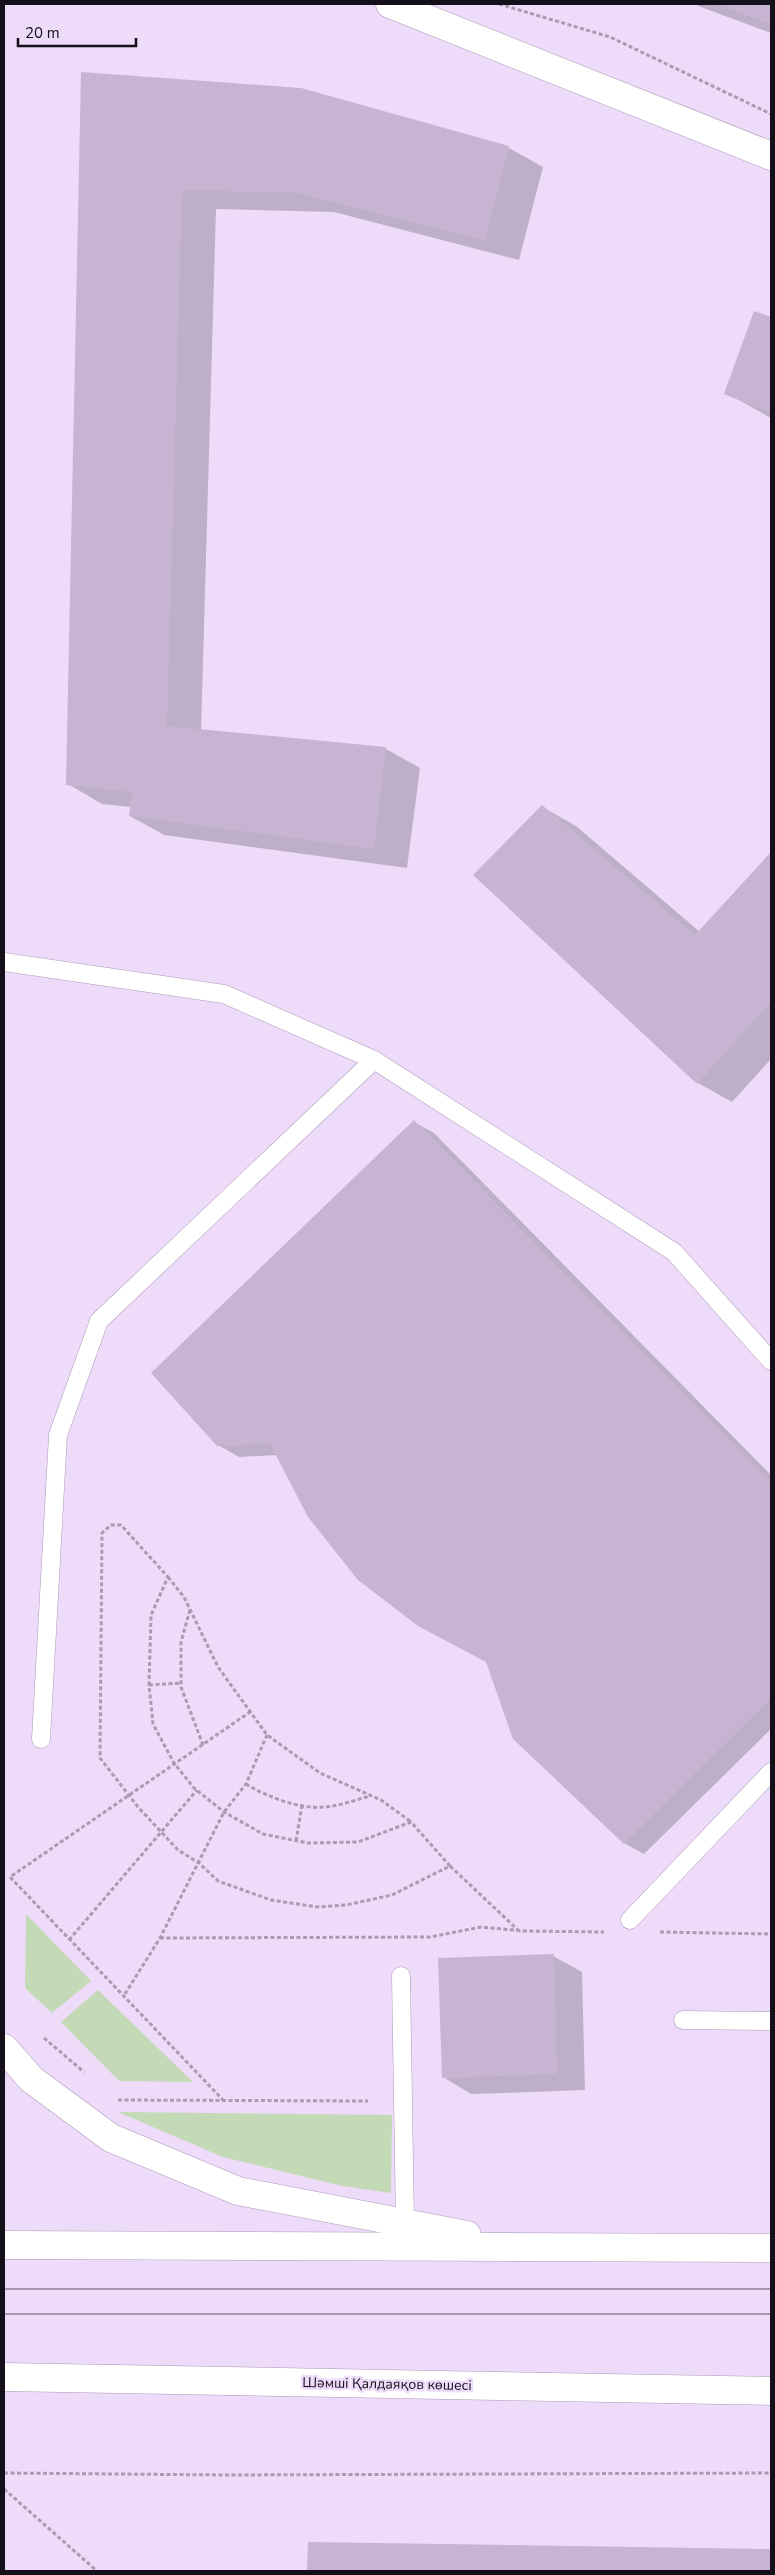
<svg xmlns="http://www.w3.org/2000/svg" width="775" height="2575" font-family="'Nunito Sans',sans-serif">
<style>
.grass{fill:#c4dab7}
.shadow{fill:#0003}
.building{fill:#c7b4d2}
.lines{fill:none;stroke-linecap:round;stroke-linejoin:round}
.lane-casing{stroke:#ad9ab7;stroke-width:19}
.street-casing{stroke:#ad9ab7;stroke-width:29}
.secondary-casing{stroke:#ad9ab7;stroke-width:29}
.path{stroke:#aa9ab2;stroke-width:3;stroke-dasharray:4 2.5;stroke-linecap:butt}
.lane{stroke:#fff;stroke-width:18}
.street{stroke:#fff;stroke-width:28}
.secondary{stroke:#fff;stroke-width:28}
.tram{stroke:#5f5465;stroke-width:1}
.labels{text-anchor:middle;dominant-baseline:central;stroke-width:5;stroke-linejoin:round;paint-order:stroke}
.street-label{font-size:14px;fill:#150f19;stroke:#eedaf9}
</style>
<rect width="100%" height="100%" fill="#eedaf9"/>
<g class="grass">
<path d="M26 1914 91 1981 52 2013 25 1988Z"/>
<path d="M98 1990 193 2082 119 2081 61 2022Z"/>
<path d="M118 2112 392 2115 391 2193 342 2186 223 2157Z"/>
</g>
<g class="shadow">
<path d="M695 4H771V33L701 7Z"/>
<path d="M82 73 301 89 509 148 543 167 519 260 334 212 216 209 201 731 386 749 420 768 407 868 164 835 130 816 131 807 102 804 68 784Z"/>
<path d="M754 312 771 318V418L726 393Z"/>
<path d="M542 807 576 826 700 932 771 854V1059L732 1102 698 1083Z"/>
<path d="M414 1122 434 1133 771 1475V1729L644 1854 624 1843 488 1663 277 1455 239 1457 218 1445Z"/>
<path d="M553 1956 582 1972 585 2090 471 2094 443 2077Z"/>
<path d="M309 2544 771 2550V2571H309Z"/>
</g>
<g class="building">
<path d="M716 4H771V24Z"/>
<path d="M81 72 301 88 509 146 485 241 299 193 182 190 167 726 386 747 374 849 129 816 132 792 66 785Z"/>
<path d="M754 311 771 317V413L724 394Z"/>
<path d="M542 805 695 935 771 852V1002L697 1084 473 875Z"/>
<path d="M414 1120 771 1482V1698L624 1844 513 1739 486 1662 418 1626 358 1580 308 1517 270 1444 217 1446 151 1373Z"/>
<path d="M554 1954 557 2074 442 2078 438 1958Z"/>
<path d="M308 2542 771 2549V2571H307Z"/>
</g>
<g class="lines">
<defs>
<g id="lane">
<path d="M4 962 224 994 374 1060 674 1252 771 1361"/>
<path d="M41 1739 58 1435 99 1321 374 1060"/>
<path d="M630 1920 771 1772"/>
<path d="M401 1976 405 2224"/>
<path d="M683 2020 771 2021"/>
</g>
<path id="street" d="M390 4 771 156"/>
<g id="secondary">
<path d="M4 2048 31 2079 111 2138 238 2191 467 2235"/>
<path d="M4 2245 771 2248"/>
<path d="M4 2377 771 2391"/>
</g>
</defs>
<use href="#lane" class="lane-casing"/>
<use href="#street" class="street-casing"/>
<use href="#secondary" class="secondary-casing"/>
<g class="path">
<path d="M499 4 610 37 771 114"/>
<path d="M168 1577 184 1597 218 1667 267 1735 320 1773 381 1800 410 1821"/>
<path d="M190 1610 181 1642V1687L203 1745"/>
<path d="M149 1685 181 1683"/>
<path d="M246 1784C265 1796 301 1810 324 1807 340 1806 355 1800 370 1796"/>
<path d="M296 1841 302 1805"/>
<path d="M450 1866 411 1822 358 1842 308 1843 263 1834 224 1812 194 1788 174 1763 153 1724 149 1685 151 1615 168 1577 121 1525H111L102 1533 100 1758 138 1807 178 1850 199 1863 218 1881 271 1900 317 1907 346 1905 392 1895 450 1866 518 1930"/>
<path d="M660 1932 771 1934"/>
<path d="M160 1938 430 1937 481 1927 524 1931 604 1932"/>
<path d="M69 1940 197 1790"/>
<path d="M125 1994 160 1938 224 1812 246 1784 267 1735"/>
<path d="M44 2038 84 2072"/>
<path d="M118 2100 368 2101"/>
<path d="M224 2101 10 1877 250 1712"/>
<path d="M4 2473 228 2475 771 2473"/>
<path d="M4 2489 97 2571"/>
</g>
<use href="#lane" class="lane"/>
<use href="#street" class="street"/>
<use href="#secondary" class="secondary"/>
<g class="tram">
<path d="M4 2289H771"/>
<path d="M4 2314H771"/>
</g>
</g>
<g class="labels">
<g class="street-label">
<text transform="translate(387 2384) rotate(1)">Шәмші Қалдаяқов көшесі</text>
</g>
</g>
<rect width="775" height="2575" fill="none" stroke="#150f19" stroke-width="10"/>
<path d="M18 38v8h118v-8" fill="none" stroke="#150f19" stroke-width="2.5"/>
<text x="25" y="38" font-size="15" fill="#150f19" stroke="#eedaf9" stroke-width="4" paint-order="stroke">20 m</text>
</svg>
